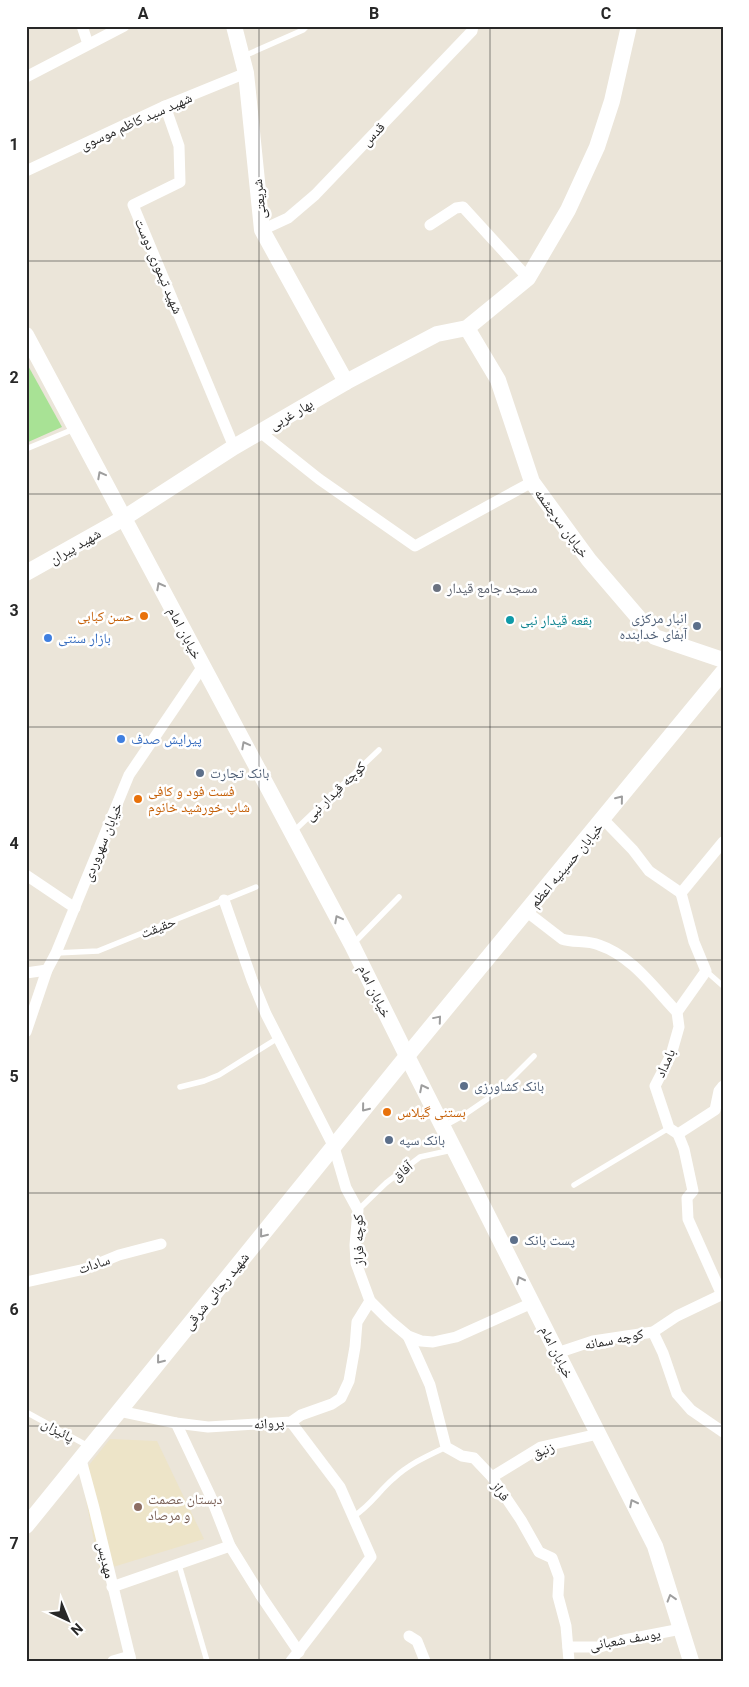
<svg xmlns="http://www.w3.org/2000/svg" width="749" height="1687" font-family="Roboto,'Noto Naskh Arabic',sans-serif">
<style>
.education{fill:#ede4c8}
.green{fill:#a8e295}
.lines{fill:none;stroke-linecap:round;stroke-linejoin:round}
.lane{stroke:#fff;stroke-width:5.5}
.street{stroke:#fff;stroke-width:11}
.secondary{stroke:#fff;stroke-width:16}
.oneway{stroke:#9e9e9e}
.grid{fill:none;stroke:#282828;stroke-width:1;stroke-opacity:0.55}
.worship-dot{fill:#6b7280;stroke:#fff;stroke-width:2}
.food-dot{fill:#e8710a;stroke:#fff;stroke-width:2}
.culture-dot{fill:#0f9aa8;stroke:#fff;stroke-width:2}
.service-dot{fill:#5c6f8a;stroke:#fff;stroke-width:2}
.shop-dot{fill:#3f7fe0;stroke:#fff;stroke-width:2}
.education-dot{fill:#8d6e63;stroke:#fff;stroke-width:2}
.labels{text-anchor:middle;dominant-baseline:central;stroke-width:5;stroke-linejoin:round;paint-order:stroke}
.street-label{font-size:14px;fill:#282828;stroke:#fff}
.worship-label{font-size:14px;fill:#5b616d;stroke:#fff;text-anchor:start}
.food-label{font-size:14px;fill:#c56008;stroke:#fff;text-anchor:start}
.service-label{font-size:14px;fill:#4e5e75;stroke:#fff;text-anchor:start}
.culture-label{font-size:14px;fill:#0d838f;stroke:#fff;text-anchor:start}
.shop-label{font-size:14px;fill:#366cbe;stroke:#fff;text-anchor:start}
.education-label{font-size:14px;fill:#785e54;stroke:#fff;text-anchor:start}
.neatline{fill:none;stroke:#282828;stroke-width:2}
.grid-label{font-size:16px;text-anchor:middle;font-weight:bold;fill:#282828}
</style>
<rect width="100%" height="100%" fill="#ebe5d9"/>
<path class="education" d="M110 1439 157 1441 204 1539 100 1571 81 1475Z"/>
<path class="green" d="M26 362 62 427 26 443Z"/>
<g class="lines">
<g class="lane">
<path d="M244 56 303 30 307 26"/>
<path d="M26 449 74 429"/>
<path d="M294 831 379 750"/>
<path d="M354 943 399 897"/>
<path d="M56 953 98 951 256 887"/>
<path d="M706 971 723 986"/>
<path d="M180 1087 204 1081 219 1075 278 1038"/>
<path d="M444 1126 464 1115 499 1091 534 1056"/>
<path d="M574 1185 669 1128"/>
<path d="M358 1210 386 1183 420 1157 452 1150"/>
<path d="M26 1412 88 1446"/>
<path d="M354 1516C370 1506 379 1491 393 1479 409 1464 427 1456 446 1447"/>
<path d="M179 1565 207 1661"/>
</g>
<g class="street">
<path d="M82 26 88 44"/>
<path d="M26 77 124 26"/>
<path d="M165 106 179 146 180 182 133 205 234 447"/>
<path d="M26 171 165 106 246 73"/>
<path d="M430 225 456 208 463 207 528 278"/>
<path d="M262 230 288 218 315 195 472 31 473 26"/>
<path d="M260 432 319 479 415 546 532 482"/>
<path d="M603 819 633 850 649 871 681 893"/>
<path d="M26 875 75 908"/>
<path d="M224 900 252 980 266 1014 334 1147 346 1188 358 1210 355 1245 356 1263 370 1301 389 1320 408 1336 421 1341 433 1342 456 1337 532 1303"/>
<path d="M527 912 562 939C573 943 587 940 599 945 632 956 654 988 677 1012"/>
<path d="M26 973 47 970"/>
<path d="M26 1032 47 970 56 953 129 775 203 666"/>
<path d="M678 1134 715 1110 719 1091 723 1086"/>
<path d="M26 1282 85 1269 119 1255 161 1244"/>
<path d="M722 1295 688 1219 687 1198 693 1191 684 1149 678 1134 669 1128 655 1086 671 1055 679 1027 677 1012 706 971 694 942 681 893 723 842"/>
<path d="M653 1332 663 1353 677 1394 691 1410 723 1432"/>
<path d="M408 1336 430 1385 446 1447 462 1456 474 1458 492 1477 521 1520 539 1552 552 1558 559 1577 558 1596 566 1626 569 1661"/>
<path d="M557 1353 593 1341 653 1332 677 1316 723 1294"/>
<path d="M119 1411 176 1423 208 1427 291 1422 301 1415 332 1404 341 1398 349 1381 355 1347 357 1322 370 1301"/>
<path d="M291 1422 340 1487 371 1557 291 1661"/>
<path d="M176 1423 210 1495 230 1546 261 1596 299 1652"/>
<path d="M81 1460 94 1508 131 1661"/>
<path d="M492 1477 541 1447 598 1434"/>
<path d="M112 1587 230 1546"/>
<path d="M409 1636 417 1641 425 1661"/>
<path d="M568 1647H600L624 1640 681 1629"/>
<path d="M113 1661 130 1656"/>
</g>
<g class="secondary">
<path d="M234 26 246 73 262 230 346 382"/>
<path d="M467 328 498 380 532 482 589 560 655 637 723 660"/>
<path d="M26 335 352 945 407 1056 655 1546 691 1661"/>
<path d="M26 573 124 518 234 447 346 382 437 334 467 328 528 278 568 210 597 147 612 101 629 26"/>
<path d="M26 1526 407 1056 723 672"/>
</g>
</g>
<defs><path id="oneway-chevron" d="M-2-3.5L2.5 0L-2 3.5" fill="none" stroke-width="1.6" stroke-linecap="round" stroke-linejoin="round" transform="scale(1.25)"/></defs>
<g class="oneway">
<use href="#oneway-chevron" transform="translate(101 475) rotate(-118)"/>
<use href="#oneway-chevron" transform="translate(160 586) rotate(-118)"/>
<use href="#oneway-chevron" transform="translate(245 745) rotate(-118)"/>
<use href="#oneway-chevron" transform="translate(620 799) rotate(-51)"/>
<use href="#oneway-chevron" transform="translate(338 919) rotate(-118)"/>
<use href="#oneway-chevron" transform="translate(438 1019) rotate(-50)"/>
<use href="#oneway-chevron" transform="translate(423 1088) rotate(-117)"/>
<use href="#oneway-chevron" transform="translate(365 1108) rotate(129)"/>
<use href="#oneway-chevron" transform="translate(263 1234) rotate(129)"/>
<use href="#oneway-chevron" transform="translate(520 1280) rotate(-117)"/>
<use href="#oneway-chevron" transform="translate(160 1360) rotate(129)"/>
<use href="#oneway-chevron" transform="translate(633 1503) rotate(-117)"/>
<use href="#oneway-chevron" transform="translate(671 1598) rotate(-107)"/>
</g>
<path class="grid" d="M259 26V1661M490 26V1661M26 261H723M26 494H723M26 727H723M26 960H723M26 1193H723M26 1426H723"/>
<circle class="worship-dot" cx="437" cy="588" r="5"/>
<g class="food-dot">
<circle cx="144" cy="616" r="5"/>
<circle cx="138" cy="799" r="5"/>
<circle cx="387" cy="1112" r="5"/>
</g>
<circle class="culture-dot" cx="510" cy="620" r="5"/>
<g class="service-dot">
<circle cx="697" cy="626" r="5"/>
<circle cx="200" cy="773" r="5"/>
<circle cx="464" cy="1086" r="5"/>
<circle cx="389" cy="1140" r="5"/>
<circle cx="514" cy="1240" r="5"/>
</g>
<g class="shop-dot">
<circle cx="48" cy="638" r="5"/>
<circle cx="121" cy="739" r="5"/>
</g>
<circle class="education-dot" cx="138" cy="1507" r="5"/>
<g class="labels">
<g class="street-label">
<text transform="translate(136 121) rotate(-24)">شهید سید کاظم موسوی</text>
<text transform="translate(373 134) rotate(-46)">قدس</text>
<text transform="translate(259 199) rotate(-96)">شریعتی</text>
<text transform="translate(159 266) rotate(67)">شهید تیموری دوست</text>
<text transform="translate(291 414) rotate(-30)">بهار غربی</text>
<text transform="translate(562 523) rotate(54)">خیابان سرچشمه</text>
<text transform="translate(75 546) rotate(-30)">شهید پیران</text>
<text transform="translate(185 633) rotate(62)">خیابان امام</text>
<text transform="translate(335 791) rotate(-44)">کوچه قیدار نبی</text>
<text transform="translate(102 842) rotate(-68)">خیابان سهروردی</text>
<text transform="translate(566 865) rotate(-50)">خیابان حسینیه اعظم</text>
<text transform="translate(158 927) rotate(-22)">حقیقت</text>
<text transform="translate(375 991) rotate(64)">خیابان امام</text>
<text transform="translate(665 1063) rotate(-66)">بامداد</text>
<text transform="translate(402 1171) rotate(-38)">آفاق</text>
<text transform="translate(358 1240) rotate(-91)">کوچه فراز</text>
<text transform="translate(94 1264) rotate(-19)">سادات</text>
<text transform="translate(216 1291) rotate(-51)">شهید رجائی شرقی</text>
<text transform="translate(614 1339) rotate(-11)">کوچه سمانه</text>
<text transform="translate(557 1352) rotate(63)">خیابان امام</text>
<text transform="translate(269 1423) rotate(-4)">پروانه</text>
<text transform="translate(58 1430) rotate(29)">پائیزان</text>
<text transform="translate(543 1450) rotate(-22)">زنبق</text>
<text transform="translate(501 1491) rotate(56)">فراز</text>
<text transform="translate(106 1560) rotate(77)">مهدیس</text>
<text transform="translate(625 1639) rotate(-10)">یوسف شعبانی</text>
</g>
<g class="worship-label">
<text x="447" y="588">مسجد جامع قیدار</text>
</g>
<g class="food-label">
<text x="134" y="616" text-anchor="end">حسن کبابی</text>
<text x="148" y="791">فست فود و کافی<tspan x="148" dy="16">شاپ خورشید خانوم</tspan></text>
<text x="397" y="1112">بستنی گیلاس</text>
</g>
<g class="service-label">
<text x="687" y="618" text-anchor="end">انبار مرکزی<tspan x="687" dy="16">آبفای خدابنده</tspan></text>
<text x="210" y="773">بانک تجارت</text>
<text x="474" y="1086">بانک کشاورزی</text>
<text x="399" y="1140">بانک سپه</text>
<text x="524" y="1240">پست بانک</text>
</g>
<g class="culture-label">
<text x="520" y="620">بقعه قیدار نبی</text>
</g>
<g class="shop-label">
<text x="58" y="638">بازار سنتی</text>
<text x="131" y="739">پیرایش صدف</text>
</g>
<g class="education-label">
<text x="148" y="1499">دبستان عصمت<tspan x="148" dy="16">و مرصاد</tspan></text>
</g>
</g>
<rect width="749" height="1687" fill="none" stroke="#ffffff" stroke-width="55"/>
<g transform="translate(68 1620) rotate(136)" stroke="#ffffff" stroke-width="4" paint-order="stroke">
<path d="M0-4L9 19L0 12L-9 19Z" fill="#282828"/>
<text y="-8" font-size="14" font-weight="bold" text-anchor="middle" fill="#282828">N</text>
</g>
<rect x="28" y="28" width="694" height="1632" class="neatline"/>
<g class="grid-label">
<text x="143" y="19">A</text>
<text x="374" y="19">B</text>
<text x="606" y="19">C</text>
<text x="14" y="150">1</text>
<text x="14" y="383">2</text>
<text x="14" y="616">3</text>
<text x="14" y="849">4</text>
<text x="14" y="1082">5</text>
<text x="14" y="1315">6</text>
<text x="14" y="1549">7</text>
</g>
</svg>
